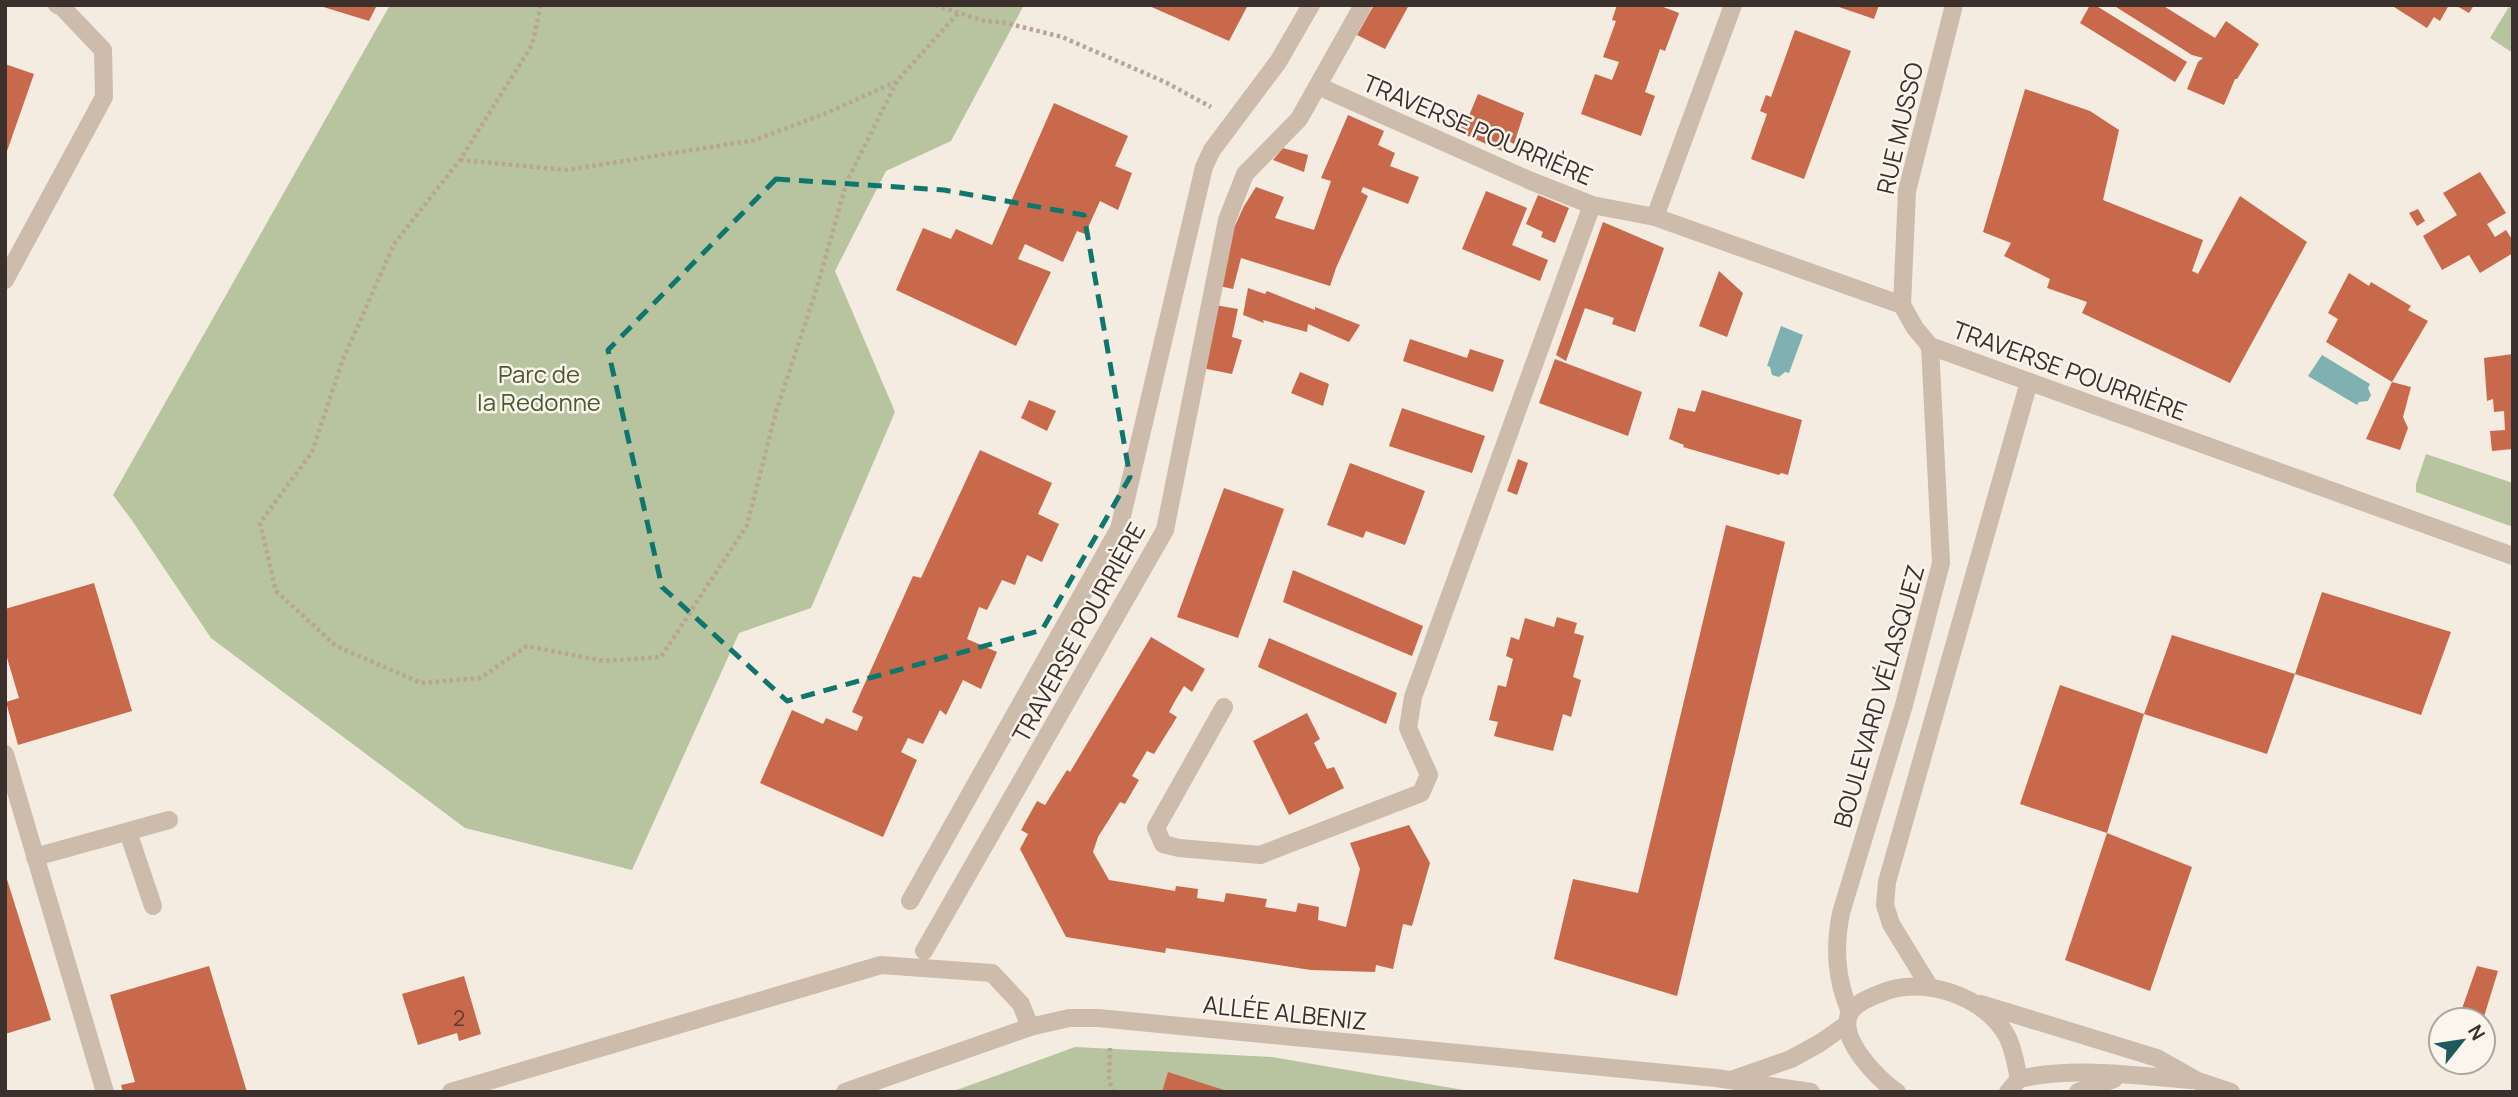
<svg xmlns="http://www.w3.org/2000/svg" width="2518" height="1097" font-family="Manrope,sans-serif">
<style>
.green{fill:#b8c4a0}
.water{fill:#7fb0b2}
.building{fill:#c8694b}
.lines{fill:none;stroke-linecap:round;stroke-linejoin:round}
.path{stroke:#b9a596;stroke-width:4.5;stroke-dasharray:3.5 3.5;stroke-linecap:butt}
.lane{stroke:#cdbbac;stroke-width:18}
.street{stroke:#cdbbac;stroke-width:18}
.marked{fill:none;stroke:#0f766e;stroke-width:5;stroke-dasharray:14 9;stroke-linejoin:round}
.labels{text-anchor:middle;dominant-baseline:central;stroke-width:5;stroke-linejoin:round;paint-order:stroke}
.number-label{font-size:21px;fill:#5e3e33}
.street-label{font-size:24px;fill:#3b302b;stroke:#fbf5ee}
.park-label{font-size:24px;fill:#4a5a2e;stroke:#fbf5ee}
</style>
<rect width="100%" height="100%" fill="#f4ebe1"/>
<g class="green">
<path d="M390 5H1024L951 141 886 171 835 271 895 412 811 608 739 633 632 870 465 828 211 638 131 519 113 495Z"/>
<path d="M2510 5H2513V53L2490 38Z"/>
<path d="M2426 454 2513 483V527L2416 492V484Z"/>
<path d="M1075 1047 1272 1057 1475 1092H951Z"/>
</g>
<g class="water">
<path d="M1781 326 1803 335 1789 373 1785 372 1779 377 1772 375 1770 367 1767 366Z"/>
<path d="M2322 355 2370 384 2368 388 2371 395 2368 401 2359 402 2357 405 2308 376Z"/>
</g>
<g class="building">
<path d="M317 5H377L369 21Z"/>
<path d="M1147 5H1248L1229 41Z"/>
<path d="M1374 5H1409L1385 49 1357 35Z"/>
<path d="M1617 5H1658L1679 13 1665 51 1660 49 1645 92 1655 96 1641 136 1581 114 1595 74 1612 80 1619 62 1603 57 1616 21 1612 20Z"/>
<path d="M1833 5H1879L1874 19Z"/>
<path d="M2090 5H2095L2187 62 2175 82 2080 23Z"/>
<path d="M2113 5H2162L2215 38 2226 21 2259 44 2237 79H2235L2224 105 2187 89 2198 62 2203 58 2192 55Z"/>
<path d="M2391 5H2449L2440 21 2434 17 2427 28Z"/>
<path d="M2455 5H2474L2469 13Z"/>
<path d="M1795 30 1851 51 1804 179 1751 159 1767 114 1760 111 1766 95 1771 97Z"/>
<path d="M5 64 34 74 6 154H5Z"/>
<path d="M2025 89 2090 111 2119 130 2103 200 2203 240 2192 271 2198 274 2240 196 2307 242 2230 383 2082 313 2087 302 2047 288 2050 279 2004 256 2011 243 1983 232Z"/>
<path d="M1478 94 1524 113 1514 144 1507 140 1502 151 1448 127 1454 112 1468 118Z"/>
<path d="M1054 103 1128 136 1115 166 1132 173 1118 210 1100 201 1085 234 1077 231 1063 262 1025 244 1018 259 1051 272 1016 346 896 290 923 228 951 239 956 229 992 245Z"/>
<path d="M1348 115 1384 131 1378 145 1395 153 1390 166 1419 177 1408 204 1363 187 1361 192 1368 196 1336 268 1330 286 1241 258 1233 289 1219 286 1229 239 1244 206 1256 187 1284 197 1275 218 1314 230 1331 181 1321 178Z"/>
<path d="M1283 148 1308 155 1304 172 1273 160Z"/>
<path d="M2480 172 2506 213 2487 224 2495 237 2506 230 2513 241V253L2480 273 2469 255 2442 270 2423 236 2457 215 2443 193Z"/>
<path d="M1486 191 1527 208 1512 245 1548 260 1540 281 1462 249Z"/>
<path d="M1538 195 1569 208 1555 243 1541 237 1543 232 1526 224Z"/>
<path d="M2418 209 2425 221 2417 226 2409 213Z"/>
<path d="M1603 222 1664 248 1635 332 1612 324 1614 318 1585 308 1566 361 1556 355Z"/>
<path d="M1719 271 1743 293 1727 337 1699 326Z"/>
<path d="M2349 273 2369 286 2371 282 2411 306 2408 310 2428 321 2392 382 2326 342 2338 319 2328 313Z"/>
<path d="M1248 288 1265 294 1267 291 1315 310V307L1360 325 1349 342 1308 324 1307 332 1263 320 1264 323 1243 315Z"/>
<path d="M1215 305 1238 309 1232 337 1242 340 1232 374 1202 368Z"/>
<path d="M1410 339 1467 358 1470 349 1504 360 1493 392 1403 361Z"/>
<path d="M2513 354V449L2492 451 2490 431 2505 430 2504 411 2494 412 2493 399 2487 401 2484 358Z"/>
<path d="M1555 359 1642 392 1628 436 1539 403Z"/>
<path d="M1300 372 1329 384 1323 406 1291 393Z"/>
<path d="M2392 382 2411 387 2403 417 2408 428 2400 450 2366 439Z"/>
<path d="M1702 390 1802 420 1788 475 1781 473 1779 475 1683 447 1684 445 1669 439 1678 408 1695 412Z"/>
<path d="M1029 400 1056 411 1047 431 1021 418Z"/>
<path d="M1402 408 1485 436 1472 473 1389 446Z"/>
<path d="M980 450 1052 483 1038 514 1059 524 1042 562 1027 555 1015 585 1002 580 987 610 979 607 967 639 997 652 981 689 963 680 946 715 940 710 923 744 908 738 901 752 917 760 883 837 760 783 792 710 823 724 826 718 857 731 863 717 852 712 913 576 921 578Z"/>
<path d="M1518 459 1528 463 1517 495 1507 491Z"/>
<path d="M1350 463 1425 491 1405 545 1366 531 1363 538 1327 525Z"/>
<path d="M1224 488 1284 509 1238 638 1177 617Z"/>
<path d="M1726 525 1785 542 1677 996 1554 959 1573 879 1638 893Z"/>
<path d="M1293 570 1423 626 1412 656 1283 602Z"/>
<path d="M94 583 132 711 18 745 6 702 19 698 5 651V609Z"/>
<path d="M2322 592 2451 632 2421 715 2295 674Z"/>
<path d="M1557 617 1577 623 1574 633 1584 636 1573 677 1581 680 1571 717 1563 714 1553 751 1494 736 1498 722 1489 720 1498 685 1506 687 1513 659 1506 656 1511 637 1519 640 1525 618 1554 627Z"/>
<path d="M2172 635 2295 674 2267 754 2144 714Z"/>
<path d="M1151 637 1205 669 1192 692 1184 686 1175 701 1169 712 1177 717 1154 754 1147 751 1132 776 1139 780 1125 804 1120 802 1098 837 1093 852 1109 880 1175 891 1176 886 1198 889 1197 898 1224 902 1226 893 1267 899 1265 907 1296 912 1298 903 1319 907 1318 920 1346 927 1360 869 1350 843 1409 825 1430 863 1412 926 1403 924 1393 969 1376 965 1375 972 1311 970 1166 948 1165 953 1066 937 1020 849 1028 834 1021 830 1037 801 1045 805 1067 770 1070 772Z"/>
<path d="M1269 638 1397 693 1386 724 1258 667Z"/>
<path d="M2060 685 2144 714 2107 833 2192 867 2150 991 2065 960 2107 833 2020 804Z"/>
<path d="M1307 713 1320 739 1314 743 1327 769 1334 767 1344 788 1289 815 1253 741Z"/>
<path d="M5 873 51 1020 5 1034Z"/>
<path d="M209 966 247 1092H123L121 1085 135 1082 110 995Z"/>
<path d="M2477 966 2498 971 2483 1020H2458Z"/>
<path d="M464 976 481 1034 459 1041 457 1033 418 1045 402 994Z"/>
<path d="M1168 1072 1227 1091V1092H1162Z"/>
</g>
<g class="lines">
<g class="path">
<path d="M541 5 532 45 460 160 394 244 342 362 312 452 260 523 276 591 336 646 421 683 480 678 527 646 604 661 661 657 747 525 776 412 815 294 847 181 897 81 958 13"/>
<path d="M935 5 984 21 1002 22 1062 37 1165 82 1211 107"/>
<path d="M460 160 567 170 755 140 829 112 895 82"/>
<path d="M1110 1048 1109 1080 1113 1092"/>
</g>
<g class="lane">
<path d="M1655 217 1733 5"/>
<path d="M5 280 104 97 103 50 62 7 57 5"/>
<path d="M1224 707 1156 828 1163 844 1179 848 1260 855 1421 793 1429 775 1408 728 1413 697 1592 205"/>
<path d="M5 754 105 1092"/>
<path d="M128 832 153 906"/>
<path d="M35 857 169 820"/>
<path d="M910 901 1119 529 1204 167 1212 150 1278 62 1311 5"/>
<path d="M924 951 1165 530 1227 220 1245 174 1299 119 1363 5"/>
<path d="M451 1092 881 965 992 973 1021 1004 1030 1027"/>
</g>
<g class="street">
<path d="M1318 86 1531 181 1592 205 1655 217 1902 305 1915 328 1930 346 2513 556"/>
<path d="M1902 305 1907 191 1954 5"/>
<path d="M1929 986 1891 924 1885 905 1887 882 2029 382"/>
<path d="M1981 1004 2157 1058 2198 1081 2231 1092"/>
<path d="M1850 1012C1836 979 1834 948 1841 913L1904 705 1941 563 1930 346"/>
<path d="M2019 1079C2075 1066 2135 1076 2191 1080"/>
<path d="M1731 1080 1791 1059 1820 1043 1847 1024"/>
<path d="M845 1092 1030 1027 1069 1018H1098L1716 1078 1811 1092"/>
<path d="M1897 1092C1878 1080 1839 1039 1849 1015 1853 1004 1869 998 1879 994 1921 974 1987 996 2008 1038 2014 1051 2016 1066 2019 1079L2008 1092"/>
<path d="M2078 1092 2114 1079"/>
</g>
</g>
<path class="marked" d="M776 179 944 190 1084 215 1130 477 1042 630 787 701 662 587 608 350Z"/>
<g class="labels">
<g class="number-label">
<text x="459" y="1018">2</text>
</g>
<g class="street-label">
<text transform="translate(1899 128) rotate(-77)">RUE MUSSO</text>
<text transform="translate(1478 129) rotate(23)">TRAVERSE POURRIÈRE</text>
<text transform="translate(2070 370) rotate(20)">TRAVERSE POURRIÈRE</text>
<text transform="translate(1078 632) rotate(-61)">TRAVERSE POURRIÈRE</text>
<text transform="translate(1878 696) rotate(-74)">BOULEVARD VÉLASQUEZ</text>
<text transform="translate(1285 1012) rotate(6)">ALLÉE ALBENIZ</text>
</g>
<g class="park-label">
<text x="539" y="373">Parc de<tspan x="539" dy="28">la Redonne</tspan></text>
</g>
</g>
<rect width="2518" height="1097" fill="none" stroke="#3b302b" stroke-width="14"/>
<g transform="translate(2462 1041) rotate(60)"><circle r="33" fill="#fbf5ee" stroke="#aea6a0" stroke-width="2"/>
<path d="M0-5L12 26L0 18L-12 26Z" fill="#1f5a5e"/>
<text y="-10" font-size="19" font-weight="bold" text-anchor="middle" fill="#3b302b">N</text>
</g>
</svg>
